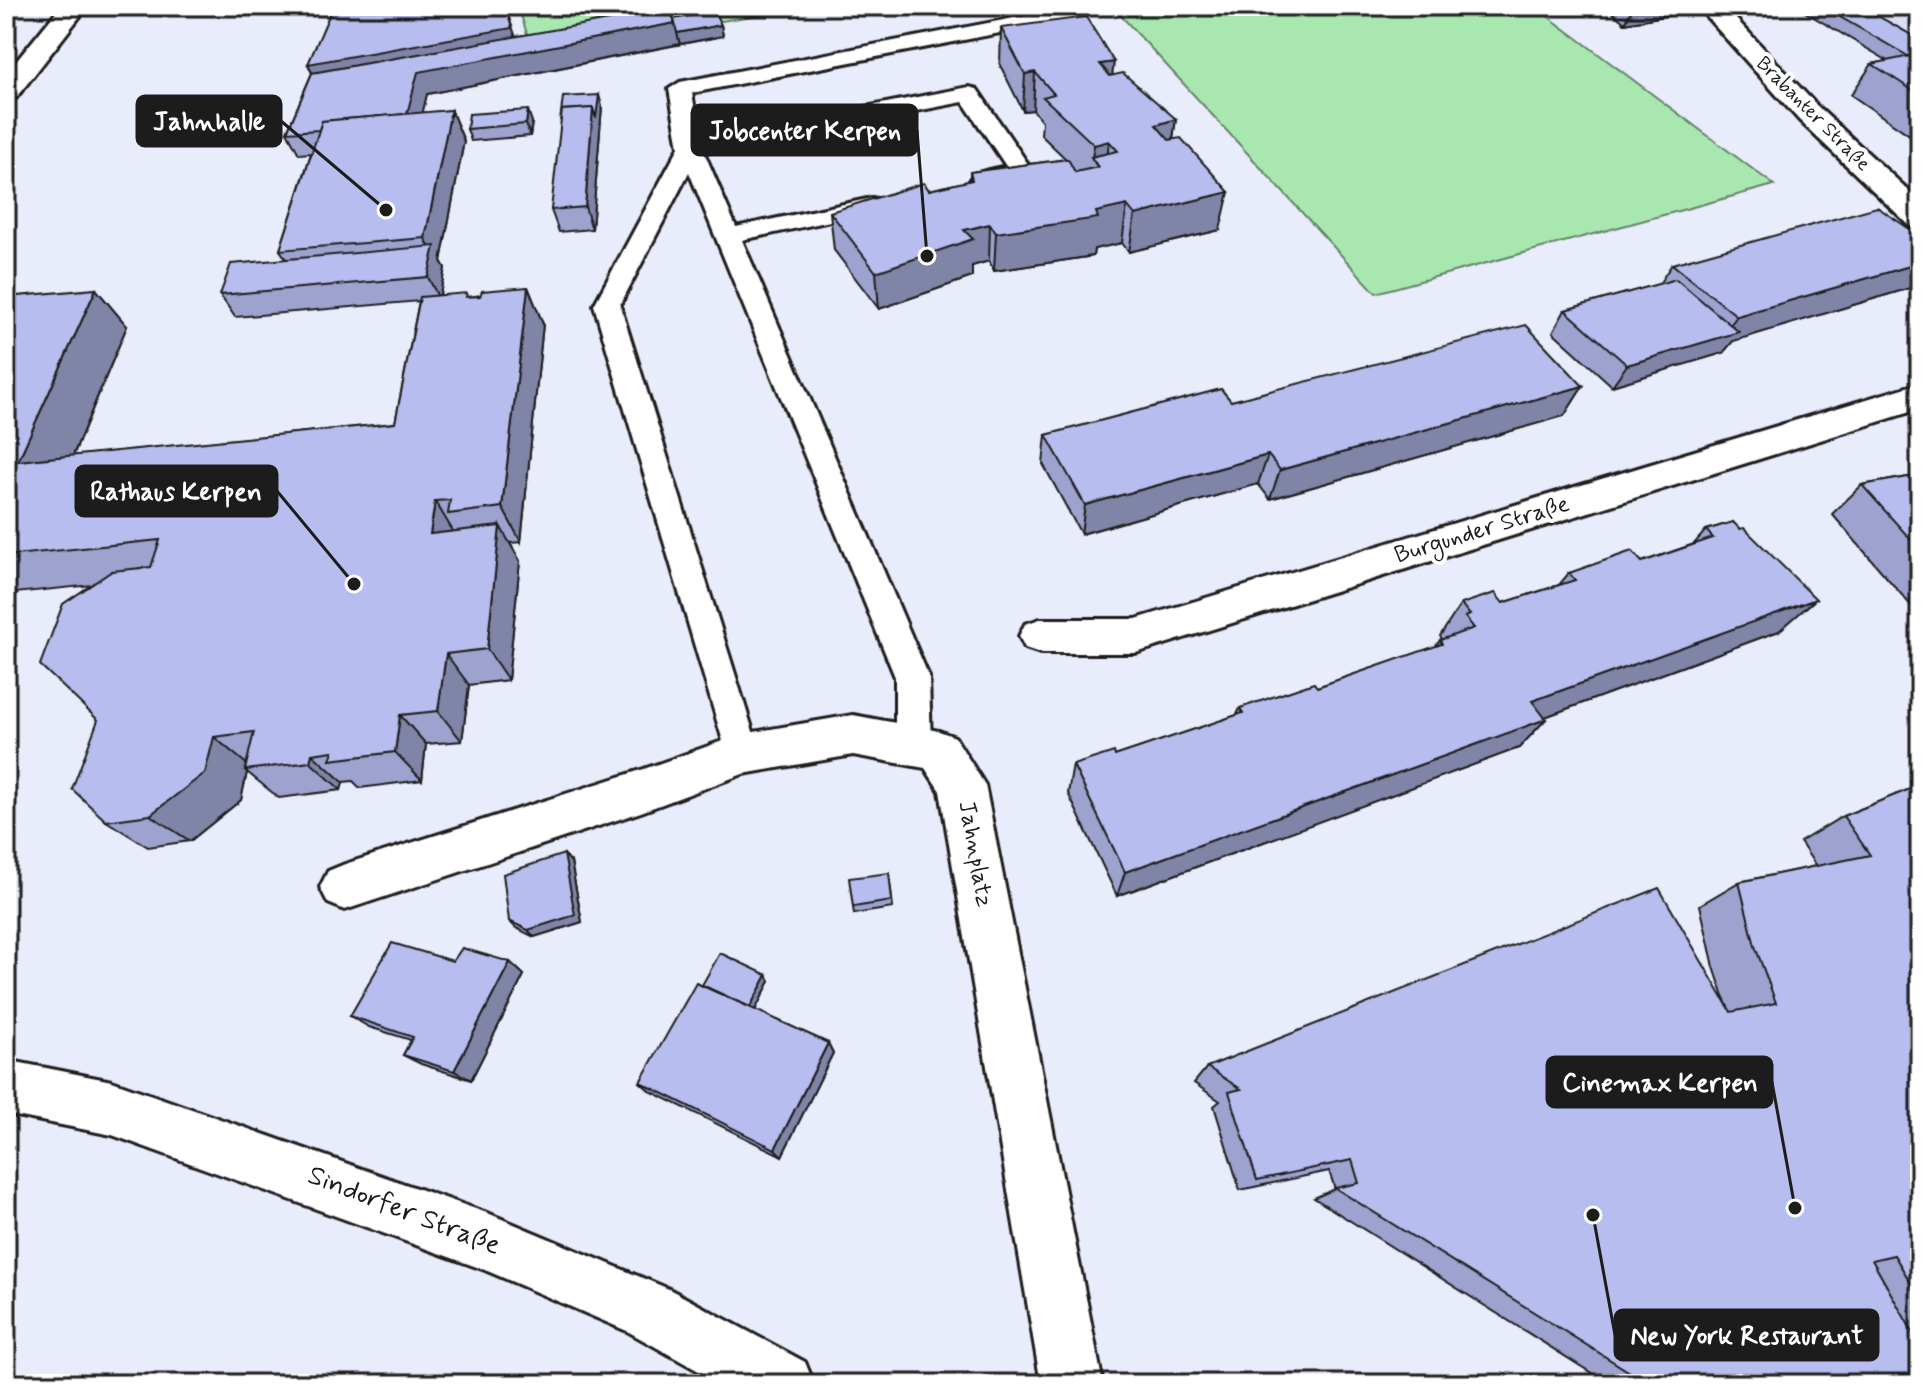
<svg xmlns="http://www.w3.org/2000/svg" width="1926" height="1390" font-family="Mynerve,sans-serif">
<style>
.built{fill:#dadef7}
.green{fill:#a8e8b0;stroke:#628266;stroke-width:2}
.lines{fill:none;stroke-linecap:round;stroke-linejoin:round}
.lane-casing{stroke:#1c1c1c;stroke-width:6}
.street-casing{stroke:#1c1c1c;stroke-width:6}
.secondary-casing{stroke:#1c1c1c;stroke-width:6}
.lane{fill:#fff;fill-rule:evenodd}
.street{fill:#fff;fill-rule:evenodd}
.secondary{fill:#fff;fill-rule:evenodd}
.wall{fill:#9da3ce;stroke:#1c1c1c;stroke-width:2}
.shaded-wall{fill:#8085a7;stroke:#1c1c1c;stroke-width:2}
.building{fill:#b7beef;stroke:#1c1c1c;stroke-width:2}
.labels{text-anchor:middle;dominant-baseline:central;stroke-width:8;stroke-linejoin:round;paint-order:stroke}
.far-street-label{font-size:20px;fill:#1c1c1c;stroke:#fff}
.street-label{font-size:24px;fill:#1c1c1c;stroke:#fff}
.near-street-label{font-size:28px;fill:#1c1c1c;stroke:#fff}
.leader{fill:none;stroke:#1c1c1c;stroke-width:3}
.callout-dot{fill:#1c1c1c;stroke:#fff;stroke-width:3}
.callout{fill:#1c1c1c;stroke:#1c1c1c;stroke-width:3}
.callout-label{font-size:26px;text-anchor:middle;font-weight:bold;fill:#fff}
</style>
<rect width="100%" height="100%" fill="#e9ecfa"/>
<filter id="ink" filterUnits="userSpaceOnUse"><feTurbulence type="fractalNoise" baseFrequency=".0125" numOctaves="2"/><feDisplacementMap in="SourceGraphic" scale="16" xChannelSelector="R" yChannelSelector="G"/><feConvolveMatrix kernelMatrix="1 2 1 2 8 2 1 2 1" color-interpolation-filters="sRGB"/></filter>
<g filter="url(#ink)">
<path class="built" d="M1839 6H1920V54Z"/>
<g class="green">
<path d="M518 6H813L533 52Z"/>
<path d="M1112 6H1534L1774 185 1376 293Z"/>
</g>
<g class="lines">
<defs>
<path id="lane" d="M1077 6 1089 7 1092 11 1082 17 692 93 700 139 969 87 977 89 1032 170 1028 175C1012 179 990 188 974 184L970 179 974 174 1006 166 963 102 704 152 736 227 872 198 881 200 884 205 881 210 742 240 929 677 931 746 925 757 913 761 901 757 895 746V677L689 172 620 305 760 754 754 765 742 769 730 765 594 305 679 147 669 89 680 82Z"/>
<g id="street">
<path d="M61 6H88L16 98 6 100V74Z"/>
<path d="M1697 6H1724L1819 108 1920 201V228L1909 225 1799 120Z"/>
<path d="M1920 383V409L1136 653H1040L1025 648 1019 636 1025 624 1040 619H1136Z"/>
<path d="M853 715 939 731 955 737 985 785 1103 1384H1041L940 791 925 768 853 755 743 774 641 812 345 910 328 903 320 887 328 871 345 864 641 770 742 734Z"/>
</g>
<path id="secondary" d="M6 1060 112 1081 490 1214 669 1289 805 1362 814 1384H722L627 1331 485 1270 112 1135 6 1114Z"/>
</defs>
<use href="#lane" class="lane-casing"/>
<use href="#street" class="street-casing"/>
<use href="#secondary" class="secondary-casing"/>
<use href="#lane" class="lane"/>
<use href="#street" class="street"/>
<use href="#secondary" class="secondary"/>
</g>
<g class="wall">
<path d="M1604 6H1680L1676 14 1625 23Z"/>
<path d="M1795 6H1860L1920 40V142L1851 95 1872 64 1888 61Z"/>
<path d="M1907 6H1920V13Z"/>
<path d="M674 19 721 25 723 36 427 94 422 113 451 110 464 141 441 261 445 268 440 295 469 297 528 287 543 324 521 542 510 543 520 561 508 680 469 685 462 741 426 744 422 780 360 788 353 781 343 782 341 790 279 798 247 772 241 800 190 841 148 847 106 821 98 720 92 585 6 594V297L127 326 73 456 395 423 419 301 235 317 220 295 286 259 280 250 311 153 299 154 287 132 312 73 308 64 516 36Z"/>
<path d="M1001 28 1112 76 1176 119 1173 139 1220 230 1129 252 1122 243 1094 249 1093 256 994 271 989 261 972 266V277L879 309 834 250 830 212 970 181V172L1066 159 1041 135 1042 121 1033 110 1023 111 1000 65Z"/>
<path d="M602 106 592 229 559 232 551 210Z"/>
<path d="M532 122 530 136 471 141 467 129Z"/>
<path d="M1672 264 1920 285 1733 341 1723 353 1612 386 1553 332 1565 310 1659 284Z"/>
<path d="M1583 386 1564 416 1270 499 1258 484 1081 534 1043 464 1046 435 1231 401Z"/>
<path d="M1920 475V616L1832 514 1862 485Z"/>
<path d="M1733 522 1779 631 1545 717 1546 719 1519 748 1117 896 1068 793 1073 765 1115 756 1237 715 1240 708 1317 687 1435 647 1440 640 1442 639 1440 636 1461 604 1503 603 1559 585 1569 573 1642 562 1694 544 1706 530Z"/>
<path d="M1920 785V1384H1609L1314 1198 1335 1189 1329 1171 1240 1190 1214 1106 1220 1101 1194 1083 1207 1067 1727 1006 1714 967 1700 905 1739 882 1816 866 1800 842 1843 816Z"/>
<path d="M571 862 582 922 534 937 516 928 509 921Z"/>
<path d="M889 873 893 908 854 914 853 907Z"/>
<path d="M453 961 510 962 524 975 471 1080 421 1064 403 1055 411 1040 369 1027 350 1016Z"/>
<path d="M767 975 770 981 755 1010 828 1043 833 1053 782 1156 650 1091 640 1082 702 985Z"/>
</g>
<g class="shaded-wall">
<path d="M505 6 521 52 675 23 680 44 427 94 415 145 323 95 308 64Z"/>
<path d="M1634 6H1680L1676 14 1625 23Z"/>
<path d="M721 25 723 36 680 44 677 33Z"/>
<path d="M1114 62 1109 100 1100 64Z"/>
<path d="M1035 72 1033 110 1023 111 1025 74Z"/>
<path d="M599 95 602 106 592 229 585 207 593 108Z"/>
<path d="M451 110 464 141 441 261 445 268 439 299 428 277 433 254 425 238Z"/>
<path d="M528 110 532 122 530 136 526 124Z"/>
<path d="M1176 119 1170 157 1156 125Z"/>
<path d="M1109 141 1105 178 1092 159 1094 145Z"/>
<path d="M1229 192 1220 230 1129 252 1135 215Z"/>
<path d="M1127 205 1122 243 1094 249 1093 256 994 271 996 233Z"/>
<path d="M990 224 989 261 972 266V277L879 309 876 272 964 230Z"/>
<path d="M1920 263V285L1733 341 1723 353 1612 386 1627 365 1721 337 1737 316Z"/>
<path d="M528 287 543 324 521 542 502 507Z"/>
<path d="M96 289 127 326 56 496 18 461Z"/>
<path d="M1583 386 1564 416 1270 499 1280 470Z"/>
<path d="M1268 455 1258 484 1081 534 1085 505Z"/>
<path d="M435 501 456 536 430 534Z"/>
<path d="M500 526 520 561 508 680 487 649Z"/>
<path d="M1816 599 1779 631 1506 731 1532 701Z"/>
<path d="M446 654 469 685 462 741 438 711Z"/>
<path d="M400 715 426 744 422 780 395 752Z"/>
<path d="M1546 719 1519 748 1117 896 1125 872Z"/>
<path d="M214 737 249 766 245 770 247 772 241 800 190 841 150 815Z"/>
<path d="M312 754 343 782 341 790 310 762Z"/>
<path d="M564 854 571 862 582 922 534 937 528 930Z"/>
<path d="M510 962 524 975 471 1080 454 1071Z"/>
<path d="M767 975 770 981 752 1016 748 1010Z"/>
<path d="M828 1043 833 1053 782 1156 775 1149Z"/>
</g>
<g class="building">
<path d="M333 6H505L512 28 308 64Z"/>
<path d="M1821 6H1860L1920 40V54L1908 56Z"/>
<path d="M670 9 675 23 418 72 407 114 322 121 319 130 287 132 312 73Z"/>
<path d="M714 11 721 25 677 33 674 19Z"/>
<path d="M1086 17 1114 62 1100 64 1110 76 1123 73 1176 119 1156 125 1169 140 1181 138 1229 192 1135 215 1127 205 1096 212 1098 218 996 233 990 224 964 230 973 239 876 272 830 212 924 183 929 190 972 180 970 172 1068 159 1075 172 1098 167 1091 157 1118 151 1109 141 1094 145 1043 97 1054 94 1035 72 1025 74 1001 28Z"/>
<path d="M1920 54V95L1872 64Z"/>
<path d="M599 95 596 118 593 108 562 110 560 121 563 97Z"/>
<path d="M593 108 585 207 551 210 562 110Z"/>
<path d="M451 110 425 238 280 250 322 121Z"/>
<path d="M528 110 526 124 467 129 469 114Z"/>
<path d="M1877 207 1920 236V263L1737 316 1672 264Z"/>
<path d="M435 246 428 277 220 295 231 264Z"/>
<path d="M1676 279 1739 332 1627 365 1565 310Z"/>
<path d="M528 287 502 507 448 514 450 500 435 501 430 534 500 526 487 649 446 654 438 711 400 715 395 752 330 760 333 751 312 754 310 762 245 770 254 732 214 737 205 773 150 815 106 821 72 789 98 720 40 665 63 604 112 571 151 567 160 540 6 556V297L96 289 18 461 395 423 420 297 467 293 466 297 480 296 482 291Z"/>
<path d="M1526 325 1583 386 1280 470 1268 455 1085 505 1046 435 1221 389 1231 401Z"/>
<path d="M1920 475V550L1862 485Z"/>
<path d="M1733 522 1740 529 1744 528 1816 599 1532 701 1546 719 1125 872 1073 765 1114 752 1115 756 1243 713 1240 708 1314 683 1317 687 1442 644 1440 640 1474 628 1465 617 1470 615 1461 604 1495 593 1503 603 1575 580 1569 573 1632 551 1642 562 1713 538 1706 530Z"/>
<path d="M1920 785V1298L1894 1255 1872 1260 1920 1345V1384H1649L1335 1188 1359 1183 1352 1160 1257 1180 1229 1092 1241 1089 1207 1067 1659 888 1731 1012 1776 1003 1755 946 1739 882 1870 855 1843 816Z"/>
<path d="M564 854 575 915 528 930 509 921 503 874Z"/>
<path d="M889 873 892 901 853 907 849 878Z"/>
<path d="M392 943 453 961 462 948 510 962 454 1071 403 1055 413 1037 350 1016Z"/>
<path d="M720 953 767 975 750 1007 702 985Z"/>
<path d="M696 983 828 1043 775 1149 640 1082Z"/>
</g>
</g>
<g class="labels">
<g class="far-street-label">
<text transform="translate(1813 114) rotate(45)">Brabanter Straße</text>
</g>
<g class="street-label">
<text transform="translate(1482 530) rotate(-17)">Burgunder Straße</text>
<text transform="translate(975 854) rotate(80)">Jahnplatz</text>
</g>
<g class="near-street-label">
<text transform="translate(404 1211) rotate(21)">Sindorfer Straße</text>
</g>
</g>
<path class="leader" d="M386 210L281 121M927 256L917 130M354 584L277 491M1795 1208L1772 1082M1593 1215L1615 1335"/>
<g class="callout-dot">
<circle cx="386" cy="210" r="8"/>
<circle cx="927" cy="256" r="8"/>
<circle cx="354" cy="584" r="8"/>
<circle cx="1795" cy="1208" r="8"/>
<circle cx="1593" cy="1215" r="8"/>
</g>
<g class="callout">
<rect x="137" y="96" width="144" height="50" rx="8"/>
<rect x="692" y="105" width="225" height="50" rx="8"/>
<rect x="76" y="466" width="201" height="50" rx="8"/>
<rect x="1547" y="1057" width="225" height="50" rx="8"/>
<rect x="1615" y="1310" width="263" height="50" rx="8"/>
</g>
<g class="callout-label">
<text x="209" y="130">Jahnhalle</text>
<text x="805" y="139">Jobcenter Kerpen</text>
<text x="176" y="500">Rathaus Kerpen</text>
<text x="1660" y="1091">Cinemax Kerpen</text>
<text x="1747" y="1344">New York Restaurant</text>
</g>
<rect width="1926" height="1390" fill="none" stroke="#fff" stroke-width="32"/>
<rect x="16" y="16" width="1894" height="1358" fill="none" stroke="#1c1c1c" stroke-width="3" filter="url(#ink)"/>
</svg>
